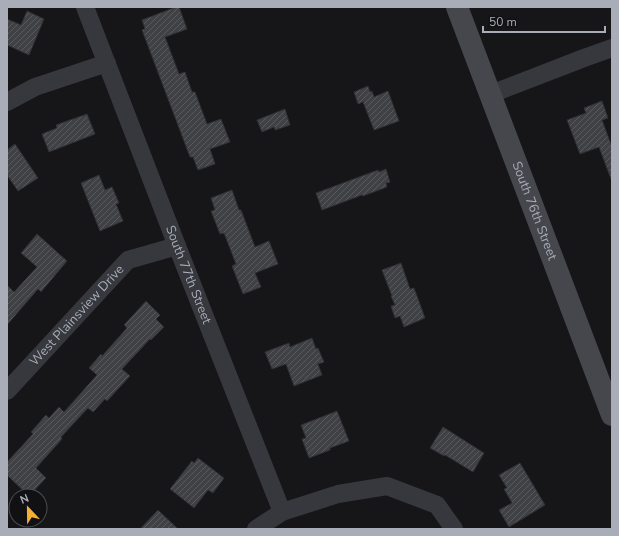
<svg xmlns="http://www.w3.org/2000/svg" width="619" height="536" font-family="'Nunito Sans',sans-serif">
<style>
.building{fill:url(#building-hatch);stroke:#303034}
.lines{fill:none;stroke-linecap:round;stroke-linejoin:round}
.minor{stroke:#37383d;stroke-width:18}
.secondary{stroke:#45474d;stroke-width:22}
.labels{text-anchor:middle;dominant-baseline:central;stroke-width:3.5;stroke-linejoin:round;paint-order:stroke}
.street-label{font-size:13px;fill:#a8adb8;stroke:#111113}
</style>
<defs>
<pattern id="building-hatch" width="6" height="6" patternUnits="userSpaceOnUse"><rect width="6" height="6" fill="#404145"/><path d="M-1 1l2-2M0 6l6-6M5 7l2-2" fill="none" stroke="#595a5e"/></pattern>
</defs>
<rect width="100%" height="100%" fill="#161618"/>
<g class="building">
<path d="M176 7H179L187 29 165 37 179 74 185 72 192 92H195L207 124 221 119 230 142 210 149 215 164 198 170 193 157H190L142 30 145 29 142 20Z"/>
<path d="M27 11 44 19 29 55 7 45V19L21 25Z"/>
<path d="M368 86 370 92 372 91 374 97 388 91 399 121 374 130 363 102 358 104 354 92Z"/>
<path d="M602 101 608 118 602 120 612 147V179H611L599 147 580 154 567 120 586 113 584 108Z"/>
<path d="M285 109 290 125 275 130 274 127 262 132 257 120Z"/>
<path d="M87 114 95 134 49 152 42 134 57 128 56 125Z"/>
<path d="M15 144 38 178 18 191 7 175V150Z"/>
<path d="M386 169 390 182 386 183 387 187 363 196 362 195 322 210 316 193 378 170 379 172Z"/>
<path d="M99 175 105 190 112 187 119 203 116 204 123 221 100 231 81 183Z"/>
<path d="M232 190 239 210H241L255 247 269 241 278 264 255 273 261 287 243 294 232 266 236 264 224 233 220 234 211 211 215 210 211 198Z"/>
<path d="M37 234 67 261 41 292 38 289 7 325V285L14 292 37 267 21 253Z"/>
<path d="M401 263 410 289 414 288 425 318 404 327 400 316 395 318 391 306 395 305 391 296H392L382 270Z"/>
<path d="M146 301 160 315 156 319 164 327 151 340 150 339 122 369 130 376 107 401 105 399 93 412 88 408 61 437 62 439 36 468 46 478 29 496 7 475V462L33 434 31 432 46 415 49 418 59 407 64 412 97 375 89 368 101 354 102 356 127 328 124 325Z"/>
<path d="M312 338 316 349 318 348 324 362 318 364 322 375 294 386 286 364 272 369 265 352 289 343 290 347Z"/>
<path d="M337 411 349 441 330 448V450L309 458 302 439 306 438 301 425Z"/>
<path d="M443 427 484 453 473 472 445 455 444 456 430 448Z"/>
<path d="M198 458 224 478 213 493 208 490 194 508 170 489 192 461 194 463Z"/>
<path d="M520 463 545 505 509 527 499 510 512 503 504 489 507 488 499 475Z"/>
<path d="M158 510 178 529H140Z"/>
</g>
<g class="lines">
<g class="minor">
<path id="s1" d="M85 7 177 246 282 512 256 529"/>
<path d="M491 94 584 58 612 48"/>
<path d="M7 102 35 87 107 63"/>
<path id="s2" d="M7 391 128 260 177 246"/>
<path d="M282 512 338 494 387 486 437 505 454 529"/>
</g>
<path class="secondary" id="s3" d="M457 7 612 415"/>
</g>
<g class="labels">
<g class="street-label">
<text stroke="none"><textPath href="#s3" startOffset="218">South 76th Street</textPath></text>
<text stroke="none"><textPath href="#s1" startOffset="287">South 77th Street</textPath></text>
<text stroke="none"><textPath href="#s2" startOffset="103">West Plainsview Drive</textPath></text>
</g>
</g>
<rect width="619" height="536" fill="none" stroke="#a8adb8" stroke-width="16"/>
<g transform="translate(28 508) rotate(338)"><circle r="19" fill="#111113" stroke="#4d4f55"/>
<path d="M0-3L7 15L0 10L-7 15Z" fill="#f2b134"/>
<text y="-6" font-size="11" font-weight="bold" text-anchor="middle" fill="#a8adb8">N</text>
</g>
<path d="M483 26v6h122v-6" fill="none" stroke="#a8adb8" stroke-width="2"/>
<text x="489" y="26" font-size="12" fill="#a8adb8" stroke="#111113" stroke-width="3" paint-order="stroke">50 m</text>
</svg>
